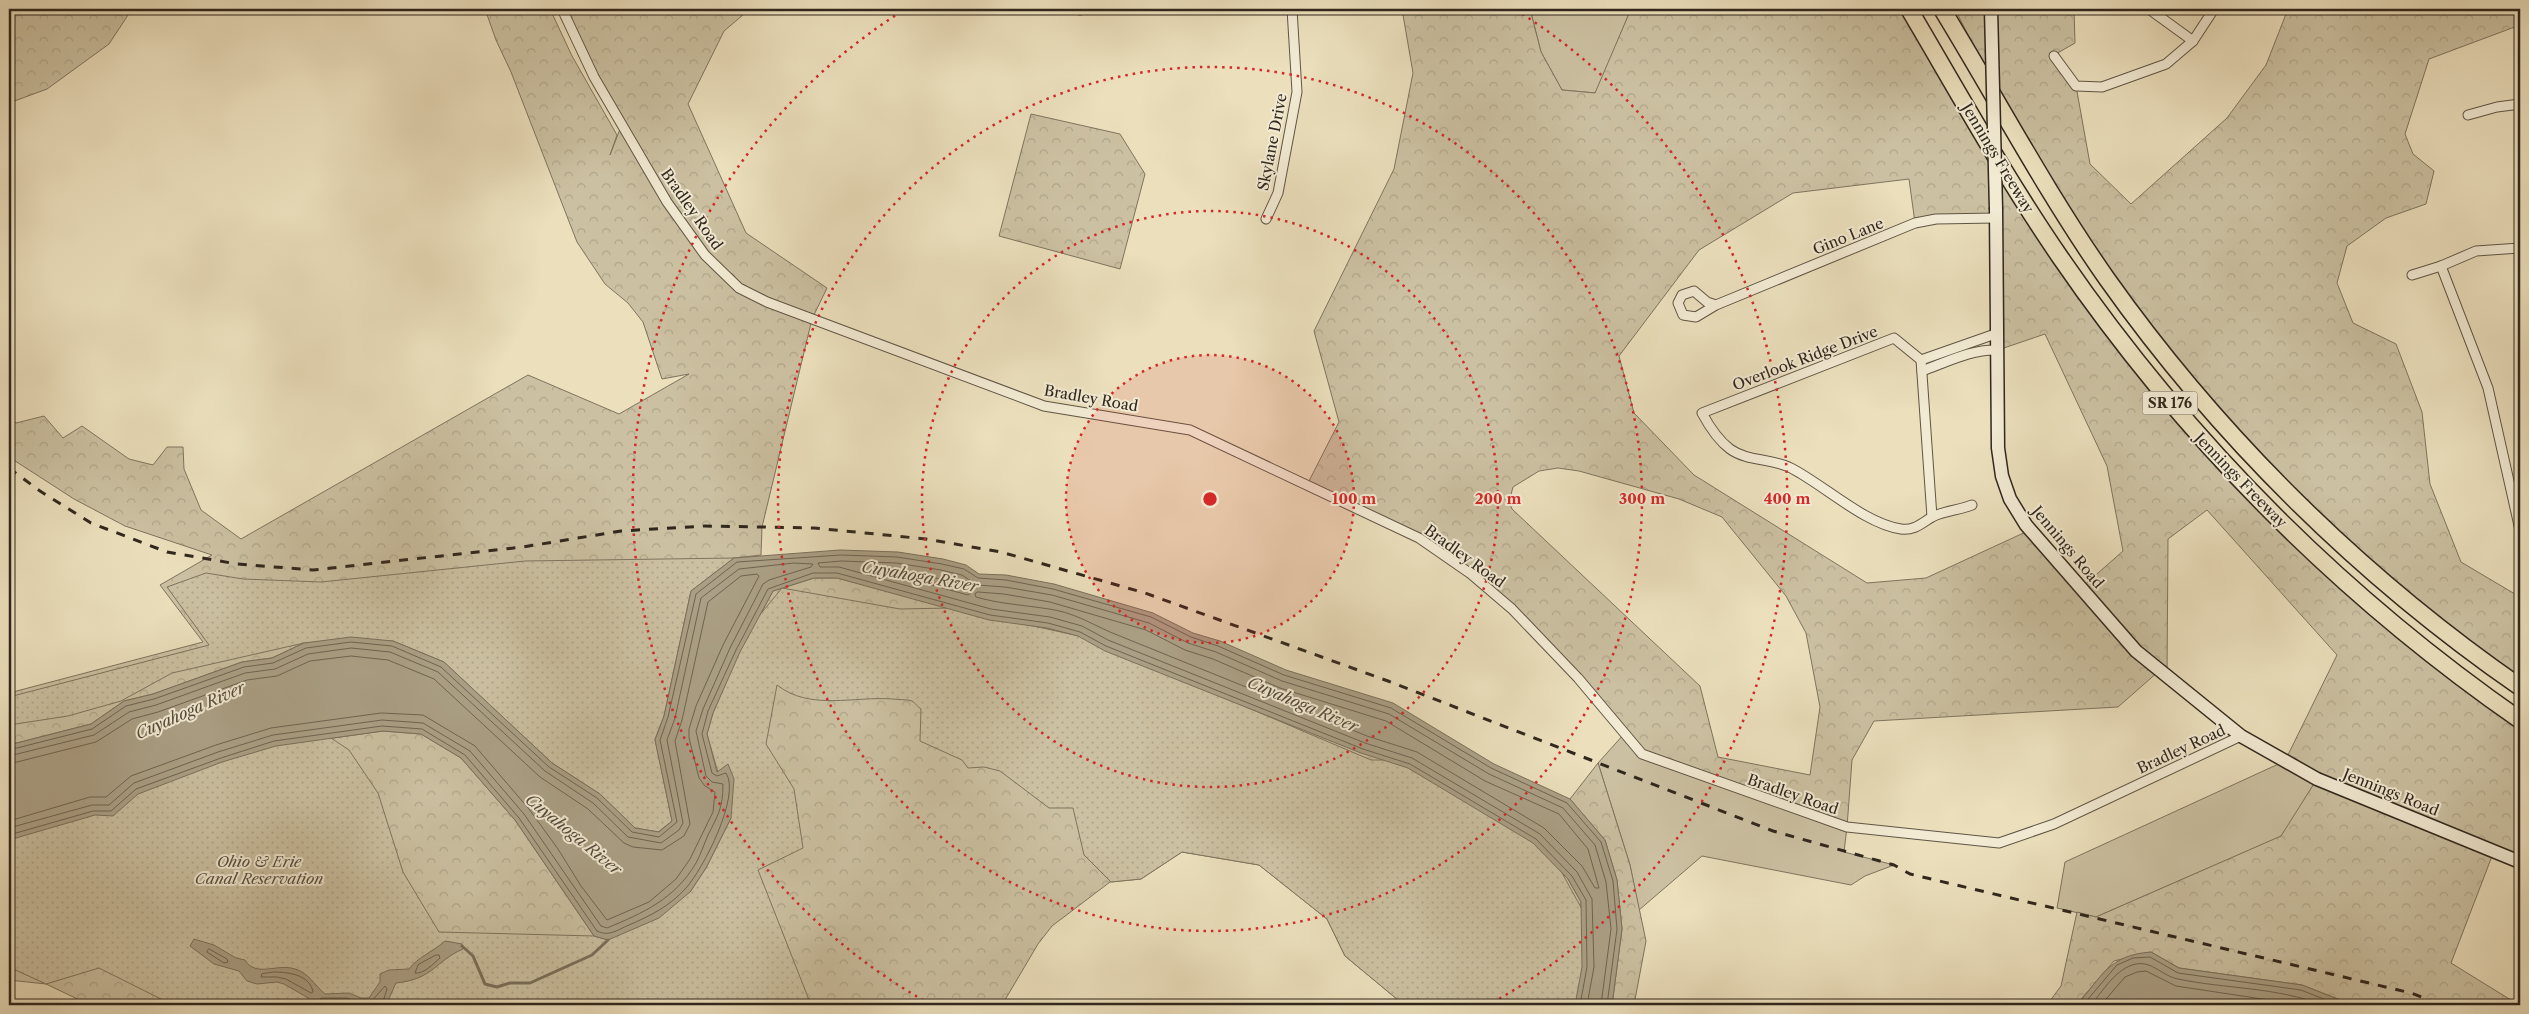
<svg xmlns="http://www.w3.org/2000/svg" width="2529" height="1014" font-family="'Libre Caslon Text',serif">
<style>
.green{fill:#cbc0a1;stroke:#7e745f}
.forest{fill:url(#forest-crowns);stroke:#7e745f;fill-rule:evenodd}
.park{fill:url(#park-dots);stroke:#7e745f}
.water{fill:#aba086;stroke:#7a705c}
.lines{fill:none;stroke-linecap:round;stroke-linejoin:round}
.shore{stroke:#6e6452;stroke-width:1}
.stream{stroke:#7a705c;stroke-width:3}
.street-casing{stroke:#5f5545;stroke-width:11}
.secondary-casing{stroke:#30271d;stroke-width:15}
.highway-casing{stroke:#30271d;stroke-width:19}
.street{stroke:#f2ead3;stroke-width:9}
.secondary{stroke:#f2ead3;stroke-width:12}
.highway{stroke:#ebdfbc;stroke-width:16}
.rail{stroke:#30271d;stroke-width:3;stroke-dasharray:9 9;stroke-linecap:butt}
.secondary-bridge-casing{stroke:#30271d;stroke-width:15;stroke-linecap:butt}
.secondary-bridge{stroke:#f2ead3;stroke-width:12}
.ring{fill:none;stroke:#d62828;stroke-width:2.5;stroke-dasharray:2.5 5}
.labels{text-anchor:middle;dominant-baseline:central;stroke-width:4;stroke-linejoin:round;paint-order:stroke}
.shield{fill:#f2ead3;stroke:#6a6254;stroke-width:1}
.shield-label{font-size:14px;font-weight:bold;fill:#30271d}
.street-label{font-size:15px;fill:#30271d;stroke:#f2ead3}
.park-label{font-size:15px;font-style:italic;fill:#574d3e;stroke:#f2ead3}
.water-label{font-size:16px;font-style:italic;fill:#554b3c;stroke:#f2ead3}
.centre{fill:#d62828;stroke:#f2ead3;stroke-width:2.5}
.ring-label{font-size:15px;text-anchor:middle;font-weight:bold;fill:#d62828;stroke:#f2ead3;stroke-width:4;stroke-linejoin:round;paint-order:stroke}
</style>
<defs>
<pattern id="forest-crowns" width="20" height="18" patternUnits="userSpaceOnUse" patternTransform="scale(1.25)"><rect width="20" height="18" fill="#cbc0a1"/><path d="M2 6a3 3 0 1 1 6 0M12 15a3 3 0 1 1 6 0" fill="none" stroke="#afa58a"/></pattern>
<pattern id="park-dots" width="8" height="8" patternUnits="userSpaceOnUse" patternTransform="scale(1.25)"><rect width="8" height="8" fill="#cbc0a1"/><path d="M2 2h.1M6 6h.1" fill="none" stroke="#afa58a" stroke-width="1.8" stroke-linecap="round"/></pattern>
</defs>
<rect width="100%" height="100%" fill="#ebdfbc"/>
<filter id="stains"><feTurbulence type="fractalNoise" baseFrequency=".004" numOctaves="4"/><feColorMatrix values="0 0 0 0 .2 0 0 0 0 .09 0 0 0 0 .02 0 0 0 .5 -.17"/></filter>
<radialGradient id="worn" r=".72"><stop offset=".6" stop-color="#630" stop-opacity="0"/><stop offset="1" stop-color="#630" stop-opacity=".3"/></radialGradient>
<g class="green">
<path d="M1530 9H1631L1596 93 1562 90 1541 52Z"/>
<path d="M1624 734 1847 827 1844 852 1894 865 1865 876 1851 885 1702 856 1639 910 1630 865 1598 763Z"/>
<path d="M2285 761 2317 779 2282 836 2096 917 2057 908 2065 862Z"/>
</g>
<g class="forest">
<path d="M9 9H132L109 44 47 89 9 103Z"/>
<path d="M485 9H550L572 56 617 135 610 155 622 124 562 9H750L724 31 688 104 746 233 827 288 812 319 762 527 761 555 734 558 444 662 393 641 304 643 272 658 242 662 153 694 124 701 91 724 9 745V693L203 642 160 585 212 555 125 526 74 499 9 457V415L16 423 44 416 63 438 82 426 129 459 153 465 167 447H183L184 469 201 510 241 539 528 375 619 414 689 374 662 379 643 322 628 303 605 284 577 242 511 72 496 40Z"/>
<path d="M1402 9H1530L1541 52 1562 90 1595 93 1631 9H1909L2059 256 2263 506 2520 720V862L2494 851 2451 963 2519 1005H2353L2302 985 2179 968 2151 952 2114 961 2076 1005H2047L2061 986 2077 912 2096 917 2281 836 2317 779 2285 761 2337 655 2207 510 2168 539 2167 677 2159 671 2118 707 1874 721 1852 760 1847 827 1642 754 1512 609 1419 538 1307 485 1339 422 1314 331 1394 169 1413 73ZM1909 179 1915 223 1996 219 1998 350 2045 334 2107 466 2123 551 2081 588 2030 530 1926 578 1867 583 1694 475 1634 413 1619 356 1699 250 1793 193ZM1558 468 1579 471 1679 499 1722 517 1786 596 1806 633 1820 707 1810 775 1718 757 1700 686 1512 509 1509 502 1513 487 1539 471Z"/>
<path d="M1955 9H2074L2075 43 2054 55 2076 86 2090 164 2131 204 2227 118 2266 65 2288 9H2520V25L2429 59 2405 134 2413 154 2434 171 2426 204 2386 218 2347 246 2337 283 2353 323 2396 344 2422 412 2430 484 2461 562 2520 597V687L2298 503 2107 279 1976 51Z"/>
<path d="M1031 114 1120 134 1145 174 1120 269 999 236Z"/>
<path d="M814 578H837L1023 626 1047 628 1078 636 1408 768 1533 843 1568 879 1581 902 1582 967 1404 1005 1345 956 1327 919 1259 865 1182 852 1141 879 1110 882 1052 926 1038 944 1002 1005H90L46 984 9 980V840L276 746 383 731 421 734 461 758 515 820 594 936 718 840 731 818 740 652 773 591Z"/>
<path d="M1598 763 1630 865 1646 941 1634 1005H1612L1622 929 1617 880 1605 840 1570 799Z"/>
</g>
<g class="park">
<path d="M734 558 691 591 664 716 655 739 672 821 658 832 635 828 600 794 552 763 444 662 393 641 348 640 304 643 172 673 121 701 68 716 9 725V697L209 645 167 587 206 573 243 579 321 582 525 561Z"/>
<path d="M782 588 900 609 951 608 1079 636 1371 760H1408L1549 849 1584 913 1586 972 1576 1005H1404L1345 956 1327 919 1259 865 1182 852 1141 879 1111 882 1084 855 1073 808H1049L1000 771 984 767 968 768 962 760 920 741 921 709C918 707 915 703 912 701 907 699 898 700 893 699 854 696 810 711 777 685L766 744 794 789 803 848 758 870 811 1005H173L99 968 46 984 9 967V808L298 716 349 750 378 793 403 872 439 932 594 936 608 940 690 892 706 868 731 818 707 734 713 713 749 628Z"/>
</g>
<g class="water">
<path d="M840 550 898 552 943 559 966 565 979 574 1006 575 1054 584 1153 613 1193 633 1220 641 1286 670 1393 703 1494 764 1570 799 1605 840 1617 880 1622 929 1612 1005H1575L1582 967 1581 902 1568 879 1533 843 1408 768 1361 753 1105 651 1078 636 1047 628 989 620 837 578H814L773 591 740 652 713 713 707 734 717 772 728 764 734 779 731 818 706 868 690 892 659 918 608 940 594 936 515 820 461 758 421 734 383 731 276 746 222 762 138 794 113 816 95 815 9 840V745L91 724 124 701 153 694 242 662 272 658 304 643 351 637 393 641 444 662 552 763 600 794 635 828 659 832 672 821 655 740 664 716 691 591 734 558Z"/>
<path d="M194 939 214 945 236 958 245 960C256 978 277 963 295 969 309 973 315 986 325 994L349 993 361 998H369L380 982V974L389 970 409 969C418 957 434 951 445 941L462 944 463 949C435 961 434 979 396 983L386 1005H316L310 999 284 984 277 982 257 984 247 981 239 971 214 964 190 946Z"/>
<path d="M2151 952 2179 968 2302 985 2353 1005H2077C2102 976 2109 955 2151 952Z"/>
</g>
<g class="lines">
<g class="shore">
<path d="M903 572 958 582 971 593 968 595 902 577 900 574Z"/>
<path d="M978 592 1004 594 1050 602 1146 630 1185 650 1213 659 1280 688 1386 721 1485 781 1559 814 1588 849 1599 888H1595L1582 866 1544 828 1417 752 1367 736 1110 632C1090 623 1072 612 1049 609 1024 605 1000 604 976 597L975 594Z"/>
<path d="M9 750 92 729 126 706 154 699 244 667 273 663 306 648 351 642 392 646 441 667 549 767 597 798 632 832 659 837 677 822 660 740 668 717 696 594 737 562 841 555 897 557 942 564 964 569 978 578 1006 580 1053 589 1151 617 1191 637 1218 646 1284 675 1391 708 1491 768 1567 803 1601 842 1613 881 1617 929 1607 1005"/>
<path d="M9 756 94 735 129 712 156 705 245 673 275 669 308 654 351 648 390 652 438 672 545 771 593 803 628 837 661 843 679 830 683 823 667 740 675 718 701 598 739 569 794 563 813 564 811 567 769 580 763 584 730 648 703 709 696 731 706 776 712 782 723 784C723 808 718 815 708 835 704 844 701 854 696 863 675 899 643 913 607 928L601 926 524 814 470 751 423 723 382 720 273 735 218 752 134 783 109 805H92L9 828"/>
<path d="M9 764 96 742 132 719 158 712 247 680 277 676 310 661 351 656 388 660 434 679 540 777 588 809 624 843 633 847 662 850 684 836 690 824 675 741 682 720 708 602 741 576 757 574 759 576 723 645 696 706 689 729V738L699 778 705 786 715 792 713 812 690 859 676 879 649 902 607 920 581 886 558 849 529 809 475 746 423 715 381 713 271 728 216 745 131 776 106 797H90L9 821"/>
<path d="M9 835 93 811H111L136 789 221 758 274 741 382 726 422 729 465 755 519 818 597 931C609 937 617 930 629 925 650 916 670 906 686 888 703 869 741 796 726 773L717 776 712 773 702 734 708 711 736 650 768 589 813 573H837L990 615 1048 623 1080 632 1106 646 1363 749 1410 764 1536 839 1572 876 1586 900 1587 967 1580 1005"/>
<path d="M209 949 227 959 228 962 224 963 207 952Z"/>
<path d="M436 955H439L440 958C433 964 424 974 415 973L418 965Z"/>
<path d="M274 972C289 972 310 975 313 992L311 993 286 979 277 977H261L262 974Z"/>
<path d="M319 1005V1000L321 998H347L359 1003H370L385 986 387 989 382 1005"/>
<path d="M1587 1005 1594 967 1592 899 1577 872 1540 834 1412 758 1365 743 1108 640 1082 626 1050 617 991 609 839 567H820L818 563 841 561 896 563 941 570 962 575 977 585 1005 587 1052 595 1149 623 1188 643 1216 652 1282 681 1389 714 1489 774 1563 808 1595 845 1606 882 1611 929 1601 1005"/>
<path d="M2083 1005 2117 965 2133 958 2150 957 2178 973 2301 990 2339 1005"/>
<path d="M2091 1005C2103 991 2116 968 2136 964 2153 961 2162 976 2178 979 2226 989 2277 987 2322 1005"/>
<path d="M2101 1005 2125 977 2137 972 2146 971 2176 986 2302 1005"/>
</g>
<path class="stream" d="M462 946 473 956 485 984 497 987 510 983H530L592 955 608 940"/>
<defs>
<g id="street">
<path d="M562 9 594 77 667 202 705 255 739 288 767 302 1044 406 1190 430 1419 538 1471 574 1512 609 1578 678 1642 754 1847 827 1999 843 2054 824 2241 736"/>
<path d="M2149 9 2193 41"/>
<path d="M1080 10V9"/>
<path d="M2054 56 2076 86 2102 87 2166 64 2193 41 2214 9"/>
<path d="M2468 115 2497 107 2520 104"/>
<path d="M1266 219 1278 193 1297 92 1292 9"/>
<path d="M2441 266 2488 388 2520 530"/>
<path d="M2412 275 2441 266 2476 251 2520 248"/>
<path d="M1716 305 1707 302 1694 291 1682 295 1678 303 1683 315 1696 317 1716 305 1915 223 1936 219 1996 218"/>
<path d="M1921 360 1894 338 1702 413C1709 426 1718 440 1730 449 1748 462 1772 458 1791 468 1824 485 1865 524 1901 529 1914 531 1922 523 1932 517 1943 511 1960 510 1972 505"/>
<path d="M1921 360 1932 517"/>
<path d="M1921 360 1998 333"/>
<path d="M1922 371C1947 362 1971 349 1998 350"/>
</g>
<path id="secondary" d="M1996 209 1998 448 2002 476 2010 499 2026 525 2136 651 2241 736 2317 779 2520 862"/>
<g id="highway">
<path d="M1909 9C1958 92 2005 177 2060 257 2185 439 2339 594 2520 720"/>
<path d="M1942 9C1997 99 2046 192 2107 279 2219 437 2361 577 2520 687"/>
</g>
</defs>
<use href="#street" class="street-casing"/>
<use href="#secondary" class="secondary-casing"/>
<use href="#highway" class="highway-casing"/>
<use href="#street" class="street"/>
<use href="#secondary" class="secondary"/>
<use href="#highway" class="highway"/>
<path class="rail" d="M9 468 40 491 91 523 167 552 237 564 313 570 523 547 621 531 705 526 814 528 926 539 1001 552 1145 593 1388 681 1773 831 1894 865 1910 874 2411 993 2443 1005"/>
<defs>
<path id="secondary-bridge" d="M1991 9 1996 209"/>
</defs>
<use href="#secondary-bridge" class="secondary-bridge-casing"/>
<use href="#secondary-bridge" class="secondary-bridge"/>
</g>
<circle cx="1210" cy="499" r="144" fill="#d62828" fill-opacity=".12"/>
<g class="ring">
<circle cx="1210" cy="499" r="144"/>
<circle cx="1210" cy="499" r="288"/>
<circle cx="1210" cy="499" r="432"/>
<path d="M930 1004A577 577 0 0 1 904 10M1516 10A577 577 0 0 1 1490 1004"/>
</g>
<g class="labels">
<rect class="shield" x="2142.5" y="391.5" width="55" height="23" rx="4"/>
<g class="shield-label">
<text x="2170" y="403">SR 176</text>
</g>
<g class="street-label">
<text transform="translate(1272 142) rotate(-79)">Skylane Drive</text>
<text transform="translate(1998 158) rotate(59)">Jennings Freeway</text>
<text transform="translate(692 209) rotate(55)">Bradley Road</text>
<text transform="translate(1848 236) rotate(-22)">Gino Lane</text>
<text transform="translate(1805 358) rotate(-21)">Overlook Ridge Drive</text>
<text transform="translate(1091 398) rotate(10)">Bradley Road</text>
<text transform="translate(2241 480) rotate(46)">Jennings Freeway</text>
<text transform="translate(2068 547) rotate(50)">Jennings Road</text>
<text transform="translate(1465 556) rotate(36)">Bradley Road</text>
<text transform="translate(2181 749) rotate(-25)">Bradley Road</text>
<text transform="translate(2391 792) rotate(22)">Jennings Road</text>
<text transform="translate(1793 794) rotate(19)">Bradley Road</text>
</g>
<g class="park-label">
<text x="259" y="861">Ohio &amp; Erie<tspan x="259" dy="17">Canal Reservation</tspan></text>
</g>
<g class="water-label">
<text transform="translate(920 576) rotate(10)">Cuyahoga River</text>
<text transform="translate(1303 704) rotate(23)">Cuyahoga River</text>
<text transform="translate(190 710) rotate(-24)">Cuyahoga River</text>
<text transform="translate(574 834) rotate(39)">Cuyahoga River</text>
</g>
</g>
<circle cx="1210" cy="499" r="8" class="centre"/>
<g class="ring-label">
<text x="1354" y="504">100 m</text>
<text x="1498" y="504">200 m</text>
<text x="1642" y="504">300 m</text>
<text x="1787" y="504">400 m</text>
</g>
<rect width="2529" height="1014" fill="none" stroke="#ebdfbc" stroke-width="30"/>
<rect x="10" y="10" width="2509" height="994" fill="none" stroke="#30271d" stroke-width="2.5"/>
<rect x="15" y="15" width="2499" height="984" fill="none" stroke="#30271d"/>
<rect width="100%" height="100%" filter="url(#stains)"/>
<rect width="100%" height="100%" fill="url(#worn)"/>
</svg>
